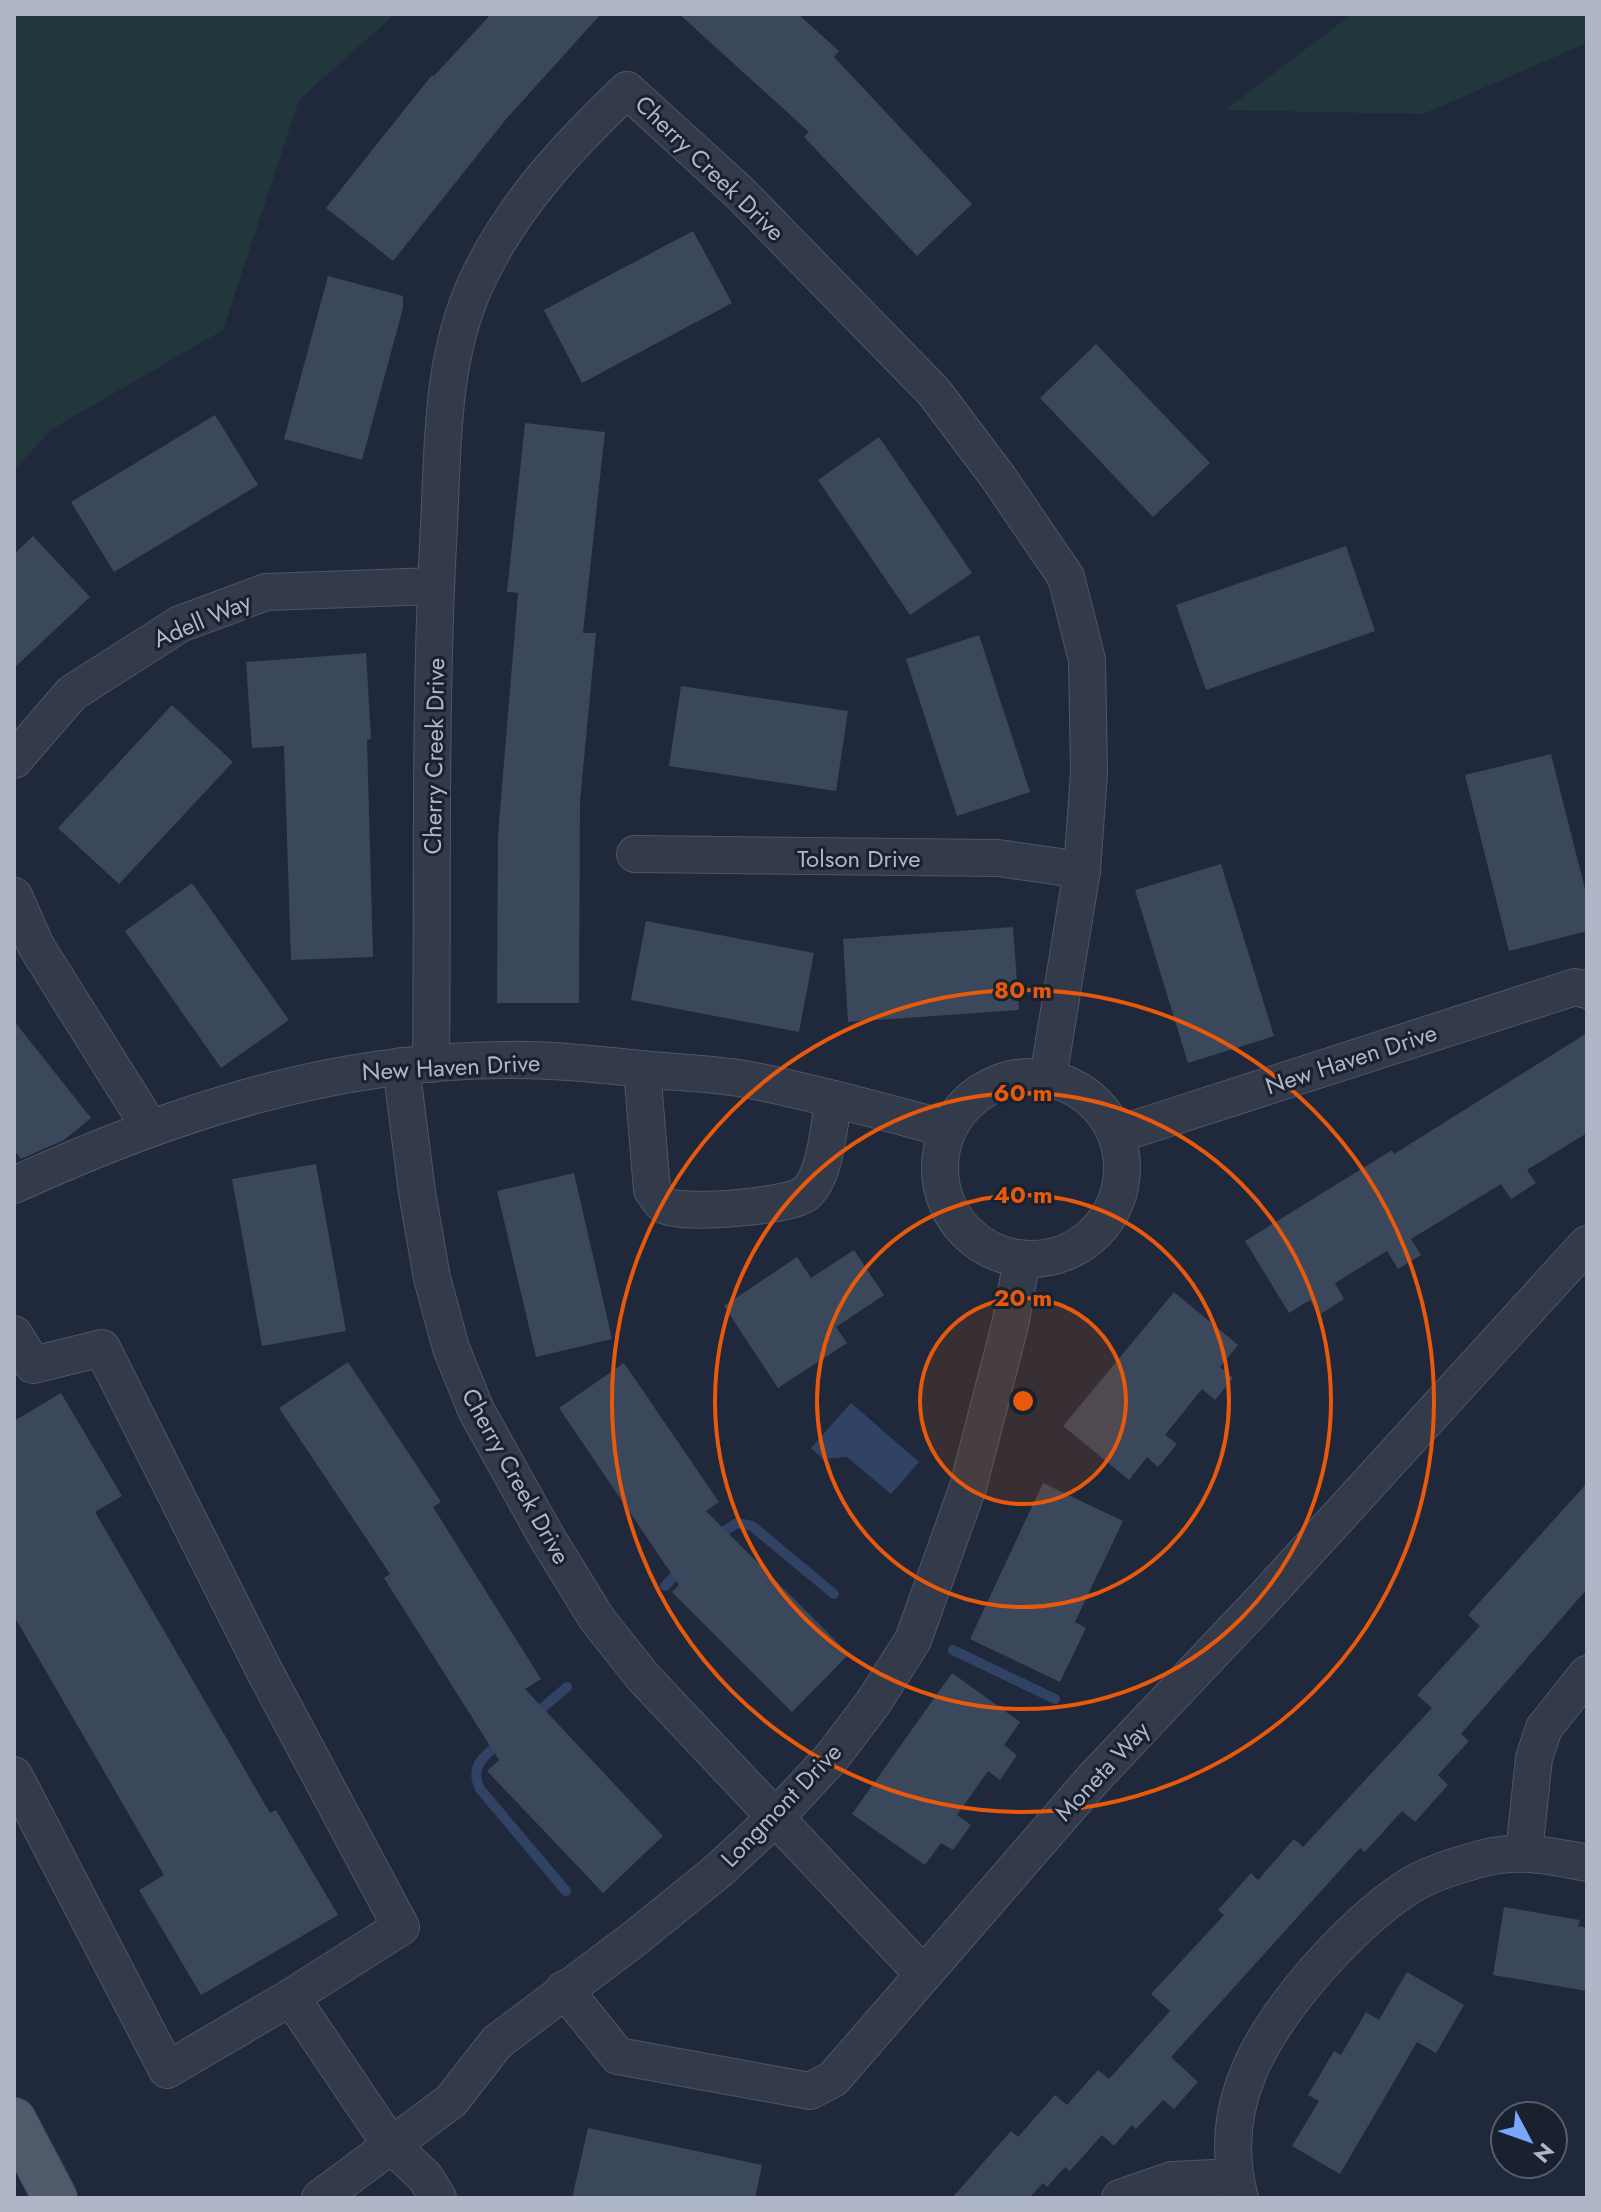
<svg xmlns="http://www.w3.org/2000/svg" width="1601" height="2212" font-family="Jost,sans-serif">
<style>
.green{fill:#21373c}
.water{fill:#314364}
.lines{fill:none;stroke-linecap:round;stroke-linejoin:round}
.stream{stroke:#314364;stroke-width:10}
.building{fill:#3b475b}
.minor-casing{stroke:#4e5665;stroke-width:38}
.major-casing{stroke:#3d4554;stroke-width:46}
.minor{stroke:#333b4b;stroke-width:36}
.major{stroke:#515a6b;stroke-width:44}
.ring{fill:none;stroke:#e8590c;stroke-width:4}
.labels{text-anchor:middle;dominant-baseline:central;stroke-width:6;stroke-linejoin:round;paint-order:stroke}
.street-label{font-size:24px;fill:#aeb6c7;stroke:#19212f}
.centre{fill:#e8590c;stroke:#19212f;stroke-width:4}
.ring-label{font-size:24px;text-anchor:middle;font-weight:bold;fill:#e8590c;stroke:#19212f;stroke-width:6;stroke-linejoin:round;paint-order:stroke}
</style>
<rect width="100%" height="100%" fill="#1f293b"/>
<g class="green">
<path d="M14 14H395L299 100 223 330 52 429 14 470Z"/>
<path d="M1352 14H1587V43L1423 114 1225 110Z"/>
</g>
<path class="water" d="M851 1403 919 1462 891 1494 847 1457 823 1459 811 1448Z"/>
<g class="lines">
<g class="stream">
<path d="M715 1537 737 1523 752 1526 834 1594"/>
<path d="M665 1586 683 1567"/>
<path d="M953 1650 1055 1699"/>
<path d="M533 1716 567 1687"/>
<path d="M502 1741C484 1756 469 1766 480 1789L566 1891"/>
</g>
</g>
<g class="building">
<path d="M491 14H601L507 118 393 261 326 208 432 75 434 76Z"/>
<path d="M679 14H798L839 51 834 57 972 204 917 256 804 137 809 132Z"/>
<path d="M693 231 732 303 582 383 544 310Z"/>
<path d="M328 276 403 296V308L362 460 284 439Z"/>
<path d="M1096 344 1210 463 1153 517 1040 398Z"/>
<path d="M215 415 258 485 114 572 71 502Z"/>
<path d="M525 423 605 432 583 633H596L580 801 579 1003H497L498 835 518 593 507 592Z"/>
<path d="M879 437 972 573 910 615 818 480Z"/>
<path d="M33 536 90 597 14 668V554Z"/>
<path d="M1346 546 1375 631 1206 690 1176 605Z"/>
<path d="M979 635 1030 792 957 816 906 659Z"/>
<path d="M366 653 371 739 367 740 373 957 291 960 284 746 252 748 246 662Z"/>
<path d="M681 686 848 711 836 791 669 766Z"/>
<path d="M172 705 233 762 119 884 58 828Z"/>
<path d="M1551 754 1587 897V931L1509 951 1465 775Z"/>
<path d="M1221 864 1274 1036 1188 1063 1135 890Z"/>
<path d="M192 883 289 1020 221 1068 125 931Z"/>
<path d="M646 921 814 953 799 1032 631 1000Z"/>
<path d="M1013 927 1019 1010 848 1022 843 939Z"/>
<path d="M14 1021 91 1118 64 1140 21 1159 14 1150Z"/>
<path d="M1587 1033V1133L1527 1170 1536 1183 1511 1199 1501 1184 1411 1239 1421 1255 1398 1269 1387 1251 1335 1283 1344 1299 1319 1315 1310 1300 1289 1313 1245 1241 1392 1150 1394 1154Z"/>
<path d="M316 1164 346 1331 262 1346 232 1179Z"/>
<path d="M574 1173 612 1339 536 1357 497 1191Z"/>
<path d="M854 1250 884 1295 836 1327 847 1343 778 1388 724 1306 797 1257 811 1278Z"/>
<path d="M1174 1292 1238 1345 1220 1367 1233 1378 1215 1400 1202 1389 1165 1435 1177 1444 1158 1467 1147 1457 1129 1480 1063 1426Z"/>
<path d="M348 1362 441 1502 433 1507 541 1679 525 1689 663 1836 603 1893 487 1771 499 1760 384 1578 390 1574 279 1408Z"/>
<path d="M624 1363 719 1502 706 1511 849 1654 792 1712 672 1592 679 1585 559 1408Z"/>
<path d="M61 1393 122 1496 95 1512 270 1813 276 1810 338 1915 201 1995 139 1890 164 1875 14 1616V1421Z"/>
<path d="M1043 1483 1123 1521 1075 1622 1086 1628 1060 1682 970 1639Z"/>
<path d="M1587 1483V1589L1461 1734 1469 1741 1438 1775 1448 1785 1415 1822 1402 1811 1365 1852 1360 1848 1171 2057 1198 2082 1174 2109 1163 2100 1136 2129 1132 2125 1114 2146 1102 2135 1070 2171 1065 2167 1047 2187 1043 2183 1029 2198H952L1011 2131 1018 2137 1055 2095 1067 2105 1098 2070 1109 2079 1170 2011 1151 1994 1224 1915 1218 1910 1251 1873 1258 1880 1294 1839 1303 1847 1432 1708 1417 1695 1480 1626 1468 1615Z"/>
<path d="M952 1673 1020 1722 1004 1745 1017 1755 1000 1780 988 1771 957 1815 971 1825 953 1850 941 1843 925 1865 852 1814Z"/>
<path d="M1504 1907 1580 1920 1578 1926 1587 1928V1991L1493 1975Z"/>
<path d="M1407 1972 1464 2005 1436 2053 1417 2042 1340 2174 1292 2146 1319 2101 1308 2095 1334 2051 1341 2055 1366 2012 1379 2020Z"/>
<path d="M588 2128 762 2165 755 2198H572Z"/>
</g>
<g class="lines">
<defs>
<g id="minor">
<path d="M14 760 72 693 180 624 266 592 435 586"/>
<path d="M635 854 998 858 1082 870"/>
<path d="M14 896 36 946 149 1126"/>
<path d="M431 1064C433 885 429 705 439 526 443 443 441 360 476 283 511 207 567 147 627 90L740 193 934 392 998 477 1066 577 1087 660 1089 773 1082 870 1048 1078"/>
<path d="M401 1066 417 1192 432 1278 451 1348 476 1410 546 1536 597 1619 643 1677 922 1973"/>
<path d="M642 1069 652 1190C656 1194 659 1202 664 1205 679 1216 791 1206 805 1194 827 1175 828 1126 834 1099"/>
<circle cx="1031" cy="1168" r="91"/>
<path d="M1116 1135 1575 987 1587 990"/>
<path d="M14 1185C169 1114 329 1061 502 1060 548 1059 594 1064 641 1069 678 1073 718 1073 755 1081 820 1094 884 1112 948 1129"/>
<path d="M14 1334 33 1365 102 1348 266 1674 401 1927 291 1997 390 2144 425 2177 438 2198"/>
<path d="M14 1775 167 2070 291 1997"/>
<path d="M1524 1853 1534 1758 1544 1728 1587 1674"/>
<path d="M564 1989 618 2056 810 2091 833 2079 1094 1778 1267 1595 1587 1244"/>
<path d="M320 2198 451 2101 497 2042 634 1939 718 1871 776 1817 832 1757 873 1703 913 1640 968 1487 1010 1325 1022 1259"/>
<path d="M1120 2198 1172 2180 1234 2177"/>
<path d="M1240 2198C1215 2106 1261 2033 1319 1967 1345 1938 1372 1911 1405 1889 1427 1874 1458 1865 1484 1858 1518 1849 1553 1856 1587 1863"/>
</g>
<path id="major" d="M14 2120 55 2198"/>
</defs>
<use href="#minor" class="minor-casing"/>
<use href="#major" class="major-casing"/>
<use href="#minor" class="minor"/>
<use href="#major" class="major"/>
</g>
<circle cx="1023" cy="1401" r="103" fill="#e8590c" fill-opacity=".12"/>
<g class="ring">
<circle cx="1023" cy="1401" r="103"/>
<circle cx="1023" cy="1401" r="206"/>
<circle cx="1023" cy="1401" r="308"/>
<circle cx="1023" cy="1401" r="411"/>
</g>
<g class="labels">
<g class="street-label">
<text transform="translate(710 168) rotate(44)">Cherry Creek Drive</text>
<text transform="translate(202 620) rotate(-23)">Adell Way</text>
<text transform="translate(434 756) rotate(-89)">Cherry Creek Drive</text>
<text x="859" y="858">Tolson Drive</text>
<text transform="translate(1351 1059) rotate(-18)">New Haven Drive</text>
<text transform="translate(451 1067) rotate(-3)">New Haven Drive</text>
<text transform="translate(516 1476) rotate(61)">Cherry Creek Drive</text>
<text transform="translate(1102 1771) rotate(-47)">Moneta Way</text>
<text transform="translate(781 1805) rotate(-46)">Longmont Drive</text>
</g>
</g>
<circle cx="1023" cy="1401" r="12" class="centre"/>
<g class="ring-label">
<text x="1023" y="998">80 m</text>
<text x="1023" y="1101">60 m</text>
<text x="1023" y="1203">40 m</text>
<text x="1023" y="1306">20 m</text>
</g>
<rect width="1601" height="2212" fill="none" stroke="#aeb6c7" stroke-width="32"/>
<g transform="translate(1529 2140) rotate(131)"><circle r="38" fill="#19212f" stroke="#555d6c" stroke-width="2"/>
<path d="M0-6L14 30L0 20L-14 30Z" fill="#7ba6ff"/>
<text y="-12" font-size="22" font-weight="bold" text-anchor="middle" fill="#aeb6c7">N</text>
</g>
</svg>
